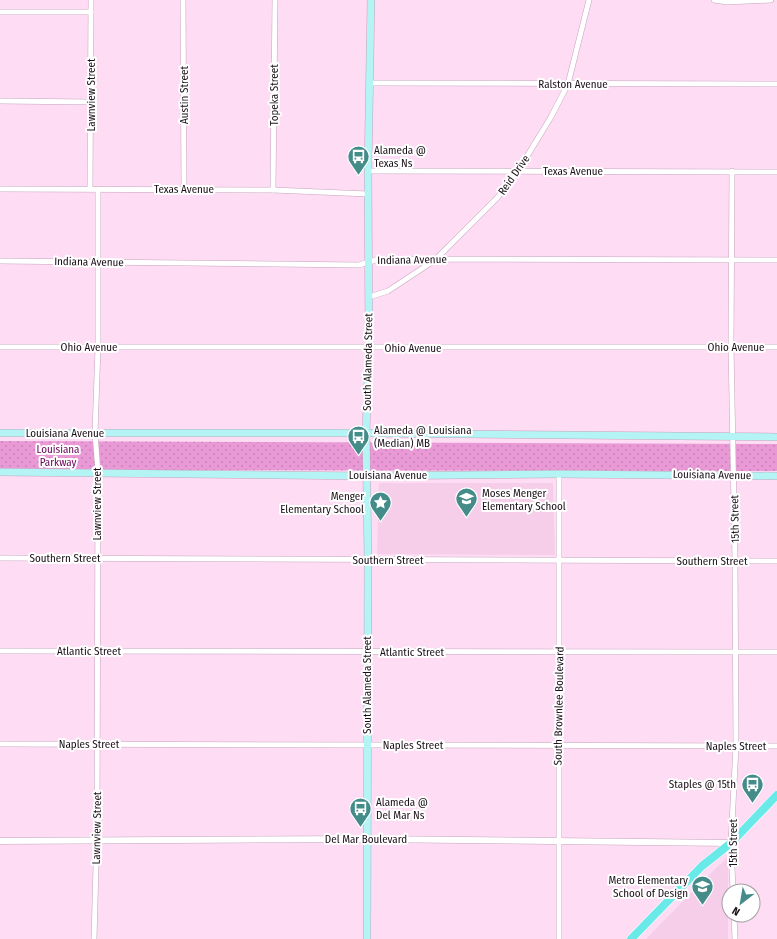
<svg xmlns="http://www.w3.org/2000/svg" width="777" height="939" font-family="'Fira Sans Condensed',sans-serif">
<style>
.built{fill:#f6ceea}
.grass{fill:url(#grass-dots)}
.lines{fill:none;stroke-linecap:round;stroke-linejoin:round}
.minor-casing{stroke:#c5a6bc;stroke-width:6}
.tertiary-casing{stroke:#c5a6bc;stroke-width:7}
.secondary-casing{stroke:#c5a6bc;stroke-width:8}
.primary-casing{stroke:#fff;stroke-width:9}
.minor{stroke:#fff;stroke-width:5}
.tertiary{stroke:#fff;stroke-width:6}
.secondary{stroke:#b4f4f4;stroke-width:7}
.primary{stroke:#69eae8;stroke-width:8}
.labels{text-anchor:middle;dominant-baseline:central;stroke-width:4;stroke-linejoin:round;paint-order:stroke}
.street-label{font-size:11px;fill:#1a0f17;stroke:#fff}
.poi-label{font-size:11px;fill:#1a0f17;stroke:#fff;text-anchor:start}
.park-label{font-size:11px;fill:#6a065b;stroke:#fff}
</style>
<defs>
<pattern id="grass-dots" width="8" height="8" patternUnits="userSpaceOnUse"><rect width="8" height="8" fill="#e999d5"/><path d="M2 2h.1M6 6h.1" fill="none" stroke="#c783b6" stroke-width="1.8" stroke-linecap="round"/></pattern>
</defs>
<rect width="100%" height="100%" fill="#fddcf4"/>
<g class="built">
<path d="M379 483H553L555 555 377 554Z"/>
<path d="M728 857V939H646L711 873Z"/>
</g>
<path class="grass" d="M0 441 777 444V471L0 470Z"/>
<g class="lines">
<defs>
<g id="minor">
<path d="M183 0 184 189"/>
<path d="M714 0 727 2 771 0"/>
<path d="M0 12H91"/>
<path d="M370 83 777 84"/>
<path d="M0 101 91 102"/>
<path d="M368 171 777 172"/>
<path d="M732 171 731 346 735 561 736 746 731 843 733 891"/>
<path d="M0 189 273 190 368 194"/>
<path d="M90 189 91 0"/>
<path d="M273 190 275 0"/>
<path d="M0 261 359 265 379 259 777 260"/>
<path d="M369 297 388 291 435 260 497 198 518 171 551 117 568 84 589 0"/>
<path d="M0 347H777"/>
<path d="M0 558 777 561"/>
<path d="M0 651 777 652"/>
<path d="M0 744 777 746"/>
<path d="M734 915 735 939"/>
<path d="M94 939 97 829 98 472 95 433 98 347V189"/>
<path d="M559 939V474"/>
</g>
<path id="tertiary" d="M0 841 367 839 731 843"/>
<g id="secondary">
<path d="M0 433H366L777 437"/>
<path d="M0 472 367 476 559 474 777 476"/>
<path d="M367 939 368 559 366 433 369 348 368 171 371 0"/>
</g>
<path id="primary" d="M631 939 702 866 731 843 777 795"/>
</defs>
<use href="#minor" class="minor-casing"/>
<use href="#tertiary" class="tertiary-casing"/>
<use href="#secondary" class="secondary-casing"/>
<use href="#primary" class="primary-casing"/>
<use href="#minor" class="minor"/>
<use href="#tertiary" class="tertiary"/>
<use href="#secondary" class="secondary"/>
<use href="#primary" class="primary"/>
</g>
<defs>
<symbol id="bus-pin" viewBox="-11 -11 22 30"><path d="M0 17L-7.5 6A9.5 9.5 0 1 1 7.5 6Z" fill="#448c8a" stroke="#fff"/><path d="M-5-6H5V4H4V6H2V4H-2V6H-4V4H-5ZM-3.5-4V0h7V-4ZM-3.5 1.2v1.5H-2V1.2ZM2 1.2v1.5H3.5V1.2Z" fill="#fff"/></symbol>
<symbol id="school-pin" viewBox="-11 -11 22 30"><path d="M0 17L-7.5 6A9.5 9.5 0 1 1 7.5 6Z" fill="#448c8a" stroke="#fff"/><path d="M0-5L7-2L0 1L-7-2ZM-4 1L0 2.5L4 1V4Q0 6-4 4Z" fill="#fff"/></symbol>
<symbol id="sight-pin" viewBox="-11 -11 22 30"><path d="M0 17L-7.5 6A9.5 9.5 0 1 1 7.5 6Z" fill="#448c8a" stroke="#fff"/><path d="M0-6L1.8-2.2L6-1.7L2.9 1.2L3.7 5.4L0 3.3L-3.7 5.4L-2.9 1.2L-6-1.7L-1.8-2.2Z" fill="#fff"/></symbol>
</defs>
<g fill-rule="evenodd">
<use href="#bus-pin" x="346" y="144" width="25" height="34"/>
<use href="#bus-pin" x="346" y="424" width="25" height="34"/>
<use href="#school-pin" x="454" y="486" width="25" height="34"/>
<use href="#sight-pin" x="368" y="490" width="25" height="34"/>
<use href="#bus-pin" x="740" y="772" width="25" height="34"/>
<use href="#bus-pin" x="348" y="796" width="25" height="34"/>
<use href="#school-pin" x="690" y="874" width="25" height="34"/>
</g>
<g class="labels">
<g class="street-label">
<text x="573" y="84">Ralston Avenue</text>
<text transform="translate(91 95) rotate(-90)">Lawnview Street</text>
<text transform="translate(184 95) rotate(-90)">Austin Street</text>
<text transform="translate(274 95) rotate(-90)">Topeka Street</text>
<text x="573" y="171">Texas Avenue</text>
<text transform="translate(514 175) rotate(-55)">Reid Drive</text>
<text x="184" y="189">Texas Avenue</text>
<text transform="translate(412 260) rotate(-1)">Indiana Avenue</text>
<text transform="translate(89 262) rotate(1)">Indiana Avenue</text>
<text x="89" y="347">Ohio Avenue</text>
<text x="736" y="347">Ohio Avenue</text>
<text x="413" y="348">Ohio Avenue</text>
<text transform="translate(368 362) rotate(-89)">South Alameda Street</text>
<text x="65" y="433">Louisiana Avenue</text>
<text x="388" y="475">Louisiana Avenue</text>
<text transform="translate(712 475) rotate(1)">Louisiana Avenue</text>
<text transform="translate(97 504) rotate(-90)">Lawnview Street</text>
<text transform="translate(735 519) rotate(-91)">15th Street</text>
<text x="65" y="558">Southern Street</text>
<text x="388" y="560">Southern Street</text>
<text x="712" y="561">Southern Street</text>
<text x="89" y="651">Atlantic Street</text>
<text x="412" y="652">Atlantic Street</text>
<text transform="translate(367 685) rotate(-90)">South Alameda Street</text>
<text transform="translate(559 706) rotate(-89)">South Brownlee Boulevard</text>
<text x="89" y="744">Naples Street</text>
<text x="413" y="745">Naples Street</text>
<text x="736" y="746">Naples Street</text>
<text transform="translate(97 828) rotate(-89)">Lawnview Street</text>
<text x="366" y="839">Del Mar Boulevard</text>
<text transform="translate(733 843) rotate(-90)">15th Street</text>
</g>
<g class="poi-label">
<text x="374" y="150">Alameda @<tspan x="374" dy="13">Texas Ns</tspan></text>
<text x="374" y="430">Alameda @ Louisiana<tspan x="374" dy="13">(Median) MB</tspan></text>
<text x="482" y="493">Moses Menger<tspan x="482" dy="13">Elementary School</tspan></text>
<text x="364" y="496" text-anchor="end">Menger<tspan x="364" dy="13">Elementary School</tspan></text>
<text x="736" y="784" text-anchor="end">Staples @ 15th</text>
<text x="376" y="802">Alameda @<tspan x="376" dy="13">Del Mar Ns</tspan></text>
<text x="688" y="880" text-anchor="end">Metro Elementary<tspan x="688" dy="13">School of Design</tspan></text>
</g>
<g class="park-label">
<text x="58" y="449">Louisiana<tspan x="58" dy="13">Parkway</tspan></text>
</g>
</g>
<g transform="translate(741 903) rotate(211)"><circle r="19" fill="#ffffff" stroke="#a39fa2"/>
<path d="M0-3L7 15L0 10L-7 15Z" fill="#448c8a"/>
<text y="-6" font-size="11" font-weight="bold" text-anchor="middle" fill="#1a0f17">N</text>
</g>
</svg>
